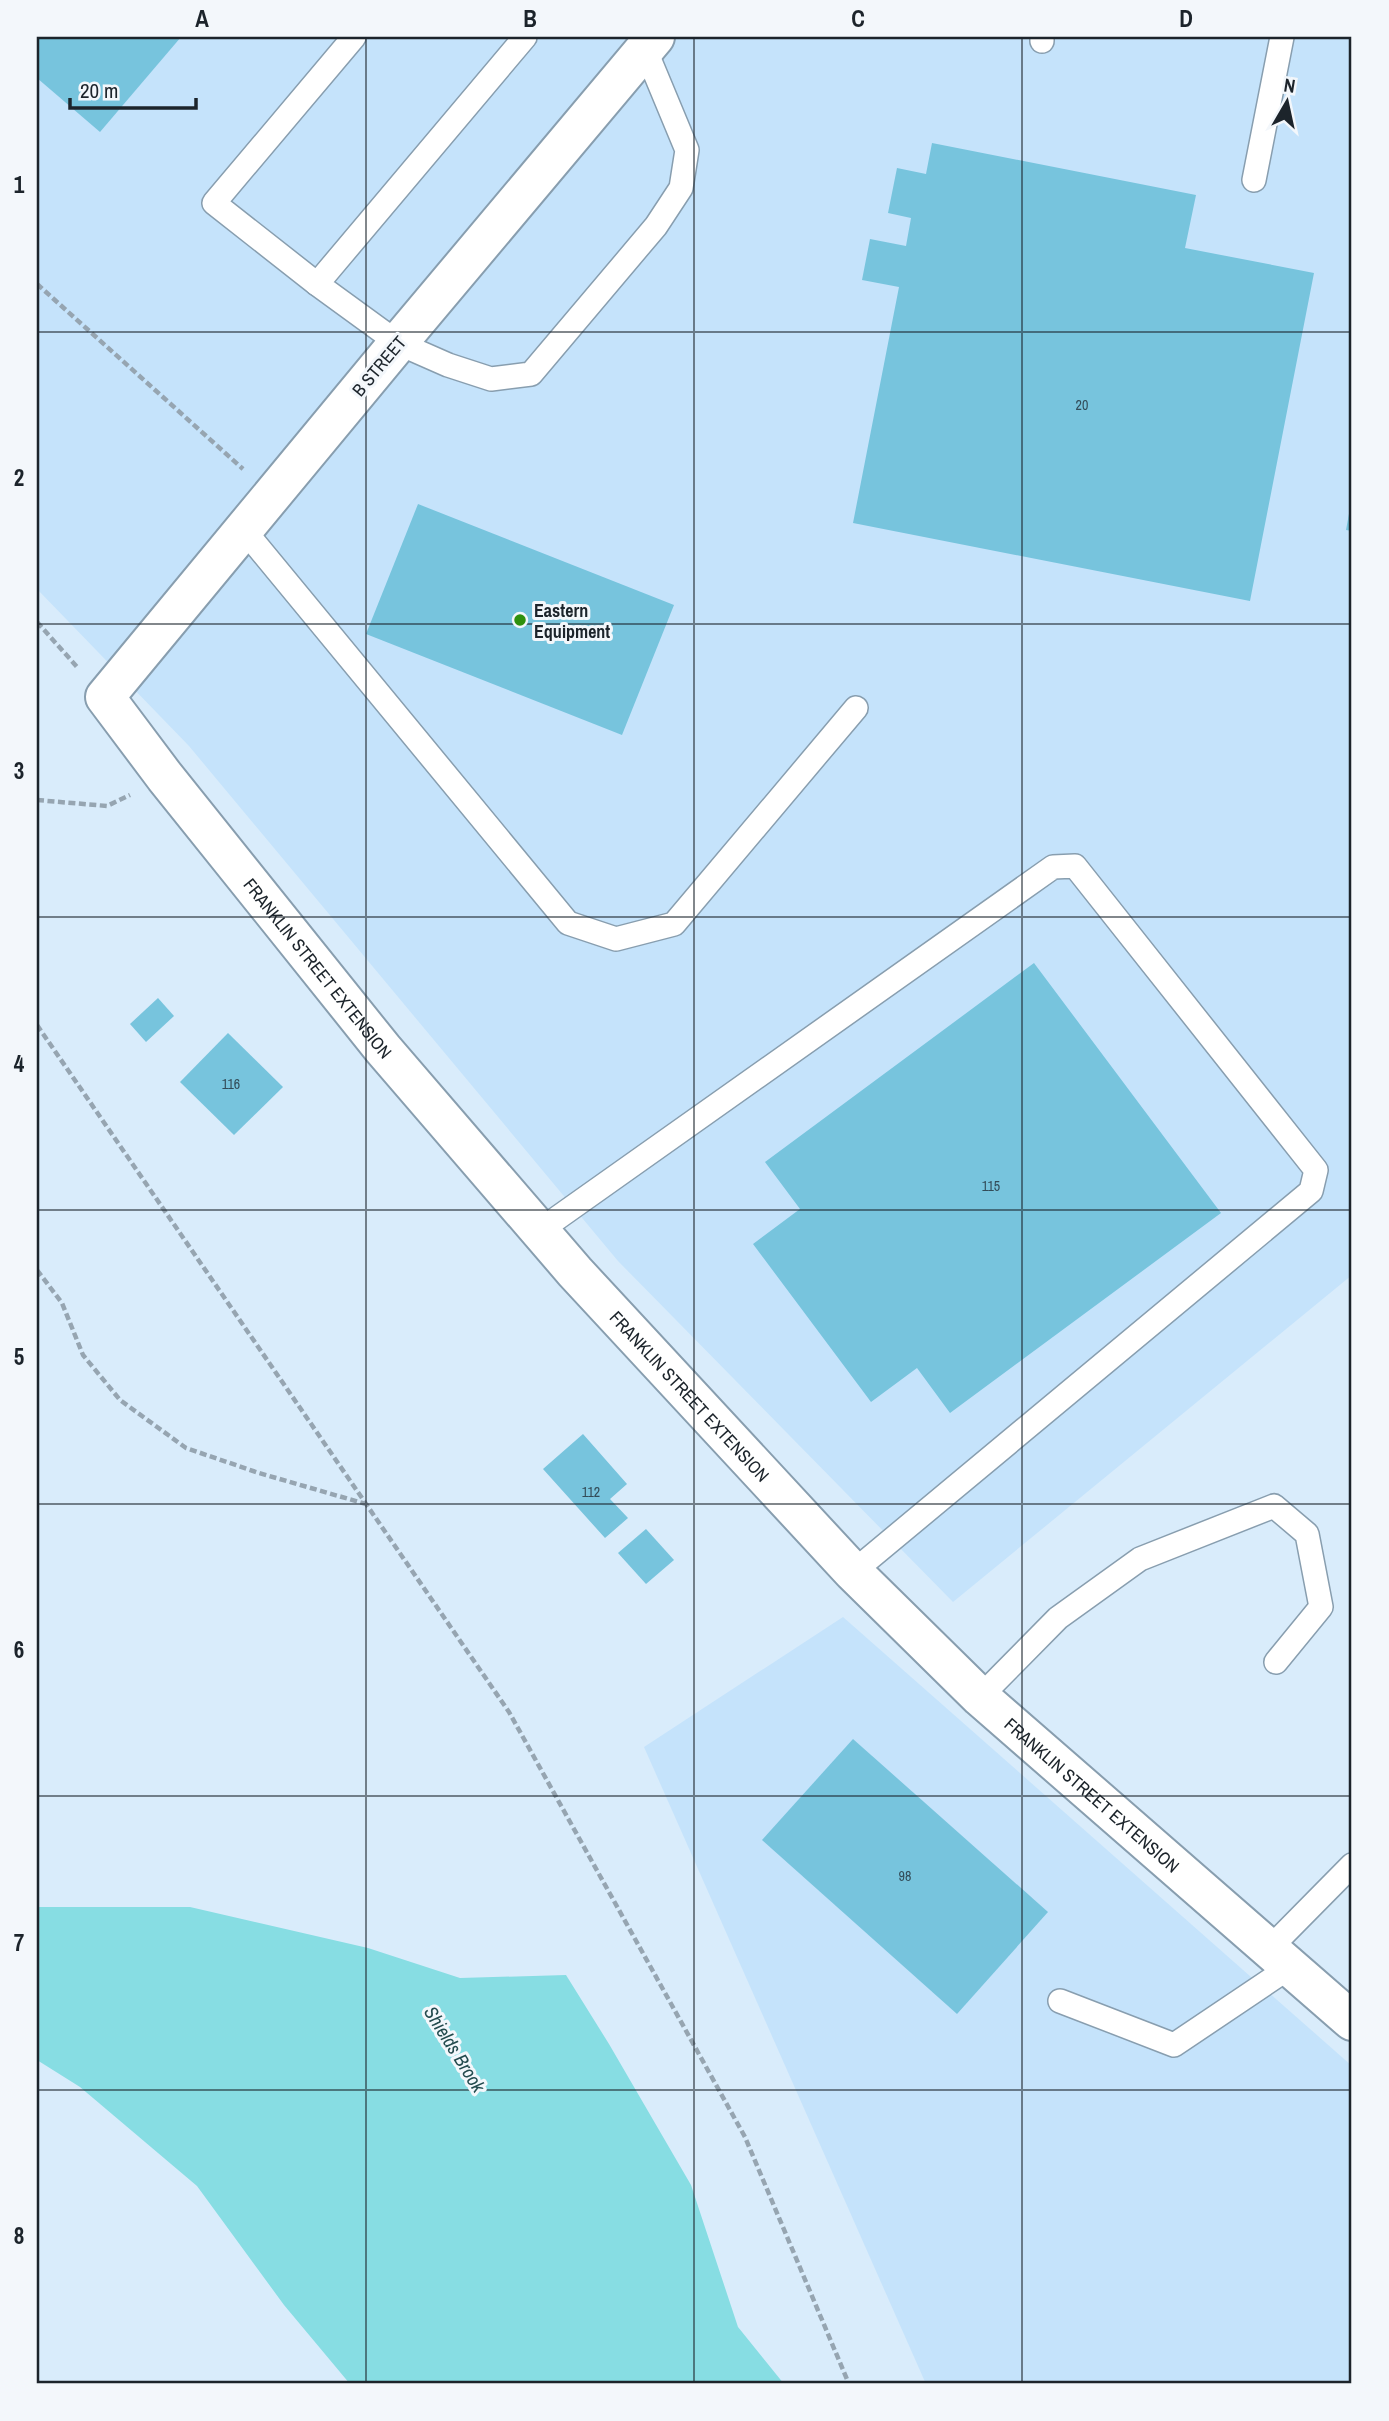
<svg xmlns="http://www.w3.org/2000/svg" width="1389" height="2421" font-family="'Archivo Narrow',sans-serif">
<style>
.built{fill:#c5e3fb}
.water{fill:#87dde3}
.building{fill:#77c4dd}
.lines{fill:none;stroke-linecap:round;stroke-linejoin:round}
.service-casing{stroke:#889eaf;stroke-width:26}
.minor-casing{stroke:#889eaf;stroke-width:42}
.path{stroke:#96a5b1;stroke-width:4.5;stroke-dasharray:7 3.5;stroke-linecap:butt}
.service{stroke:#fff;stroke-width:23}
.minor{stroke:#fff;stroke-width:38}
.grid{fill:none;stroke:#1c242b;stroke-width:2;stroke-opacity:0.55}
.poi-dot{fill:#2e900d;stroke:#f3f7fb;stroke-width:2.5}
.labels{text-anchor:middle;dominant-baseline:central;stroke-width:6;stroke-linejoin:round;paint-order:stroke}
.number-label{font-size:14px;fill:#334c58}
.street-label{font-size:18px;fill:#1c242b;stroke:#f3f7fb}
.poi-label{font-size:18px;font-weight:bold;fill:#1c242b;stroke:#f3f7fb;text-anchor:start}
.water-label{font-size:19px;font-style:italic;fill:#234b4e;stroke:#f3f7fb}
.neatline{fill:none;stroke:#1c242b;stroke-width:2.5}
.grid-label{font-size:23px;text-anchor:middle;font-weight:bold;fill:#1c242b}
</style>
<rect width="100%" height="100%" fill="#d9ecfb"/>
<g class="built">
<path d="M37 37H1352V1275L953 1602 618 1261 189 746 37 589Z"/>
<path d="M843 1617 1352 2066V2384H926L644 1747Z"/>
</g>
<path class="water" d="M37 1907H190L368 1948 460 1978 566 1975 609 2044 691 2185 738 2327 784 2384H350L284 2305 197 2186 80 2087 37 2060Z"/>
<g class="building">
<path d="M37 37H181L100 132 37 78Z"/>
<path d="M932 143 1196 195 1185 248 1314 273 1250 601 853 523 899 287 862 280 870 239 906 246 911 218 888 213 897 168 926 174Z"/>
<path d="M1351 503H1352V531L1346 530Z"/>
<path d="M418 504 674 605 622 735 366 634Z"/>
<path d="M1034 963 1221 1213 950 1413 917 1368 871 1402 753 1244 800 1209 765 1162Z"/>
<path d="M158 998 174 1016 146 1042 130 1024Z"/>
<path d="M228 1033 283 1087 234 1135 180 1082Z"/>
<path d="M583 1434 627 1484 610 1499 628 1518 605 1538 543 1469Z"/>
<path d="M646 1529 674 1560 646 1584 618 1553Z"/>
<path d="M853 1739 1048 1912 957 2014 762 1840Z"/>
</g>
<g class="lines">
<defs>
<g id="service">
<path d="M525 37 317 284 398 343 448 365 491 379 531 374 656 226 681 188 687 150 645 49"/>
<path d="M1042 41V37"/>
<path d="M1254 180 1282 37"/>
<path d="M317 284 214 203 354 37"/>
<path d="M244 530 568 923 616 939 674 924 856 708"/>
<path d="M539 1231 1053 867 1075 866 1316 1170 1311 1191 853 1572"/>
<path d="M980 1697 1058 1618 1140 1559 1274 1506 1307 1534 1321 1607 1276 1662"/>
<path d="M1269 1949 1352 1865"/>
<path d="M1060 2001 1174 2045 1290 1967"/>
</g>
<g id="minor">
<path id="s1" d="M655 37 398 343 105 697 165 777 383 1049 575 1272 853 1572 980 1697 1352 2021"/>
</g>
</defs>
<use href="#service" class="service-casing"/>
<use href="#minor" class="minor-casing"/>
<g class="path">
<path d="M37 284 243 469"/>
<path d="M37 622 78 668"/>
<path d="M37 800 107 806 130 795"/>
<path d="M37 1025 509 1712 745 2137 849 2384"/>
<path d="M37 1270 62 1303 83 1355 120 1400 186 1448 259 1473 366 1504"/>
</g>
<use href="#service" class="service"/>
<use href="#minor" class="minor"/>
</g>
<path class="grid" d="M366 37V2384M694 37V2384M1022 37V2384M37 332H1352M37 624H1352M37 917H1352M37 1210H1352M37 1504H1352M37 1796H1352M37 2090H1352"/>
<circle class="poi-dot" cx="520" cy="620" r="7"/>
<g class="labels">
<g class="number-label">
<text x="1082" y="405">20</text>
<text x="231" y="1084">116</text>
<text x="991" y="1186">115</text>
<text x="591" y="1492">112</text>
<text x="905" y="1876">98</text>
</g>
<g class="street-label">
<text transform="translate(379 366) rotate(-50)">B STREET</text>
<text stroke="none"><textPath href="#s1" startOffset="1204">FRANKLIN STREET EXTENSION</textPath></text>
<text stroke="none"><textPath href="#s1" startOffset="1771">FRANKLIN STREET EXTENSION</textPath></text>
<text stroke="none"><textPath href="#s1" startOffset="2338">FRANKLIN STREET EXTENSION</textPath></text>
</g>
<g class="poi-label">
<text x="534" y="610">Eastern<tspan x="534" dy="21">Equipment</tspan></text>
</g>
<g class="water-label">
<text transform="translate(455 2049) rotate(58)">Shields Brook</text>
</g>
</g>
<rect width="1389" height="2421" fill="none" stroke="#f3f7fb" stroke-width="77"/>
<g transform="translate(1287 102) rotate(9)" stroke="#f3f7fb" stroke-width="5" paint-order="stroke">
<path d="M0-5L12 26L0 18L-12 26Z" fill="#1c242b"/>
<text y="-10" font-size="19" font-weight="bold" text-anchor="middle" fill="#1c242b">N</text>
</g>
<path d="M70 98v10h126v-10" fill="none" stroke="#1c242b" stroke-width="3.5"/>
<text x="80" y="98" font-size="21" fill="#1c242b" stroke="#f3f7fb" stroke-width="5" paint-order="stroke">20 m</text>
<rect x="38" y="38" width="1312" height="2344" class="neatline"/>
<g class="grid-label">
<text x="202" y="27">A</text>
<text x="530" y="27">B</text>
<text x="858" y="27">C</text>
<text x="1186" y="27">D</text>
<text x="19" y="193">1</text>
<text x="19" y="486">2</text>
<text x="19" y="779">3</text>
<text x="19" y="1072">4</text>
<text x="19" y="1365">5</text>
<text x="19" y="1658">6</text>
<text x="19" y="1951">7</text>
<text x="19" y="2244">8</text>
</g>
</svg>
